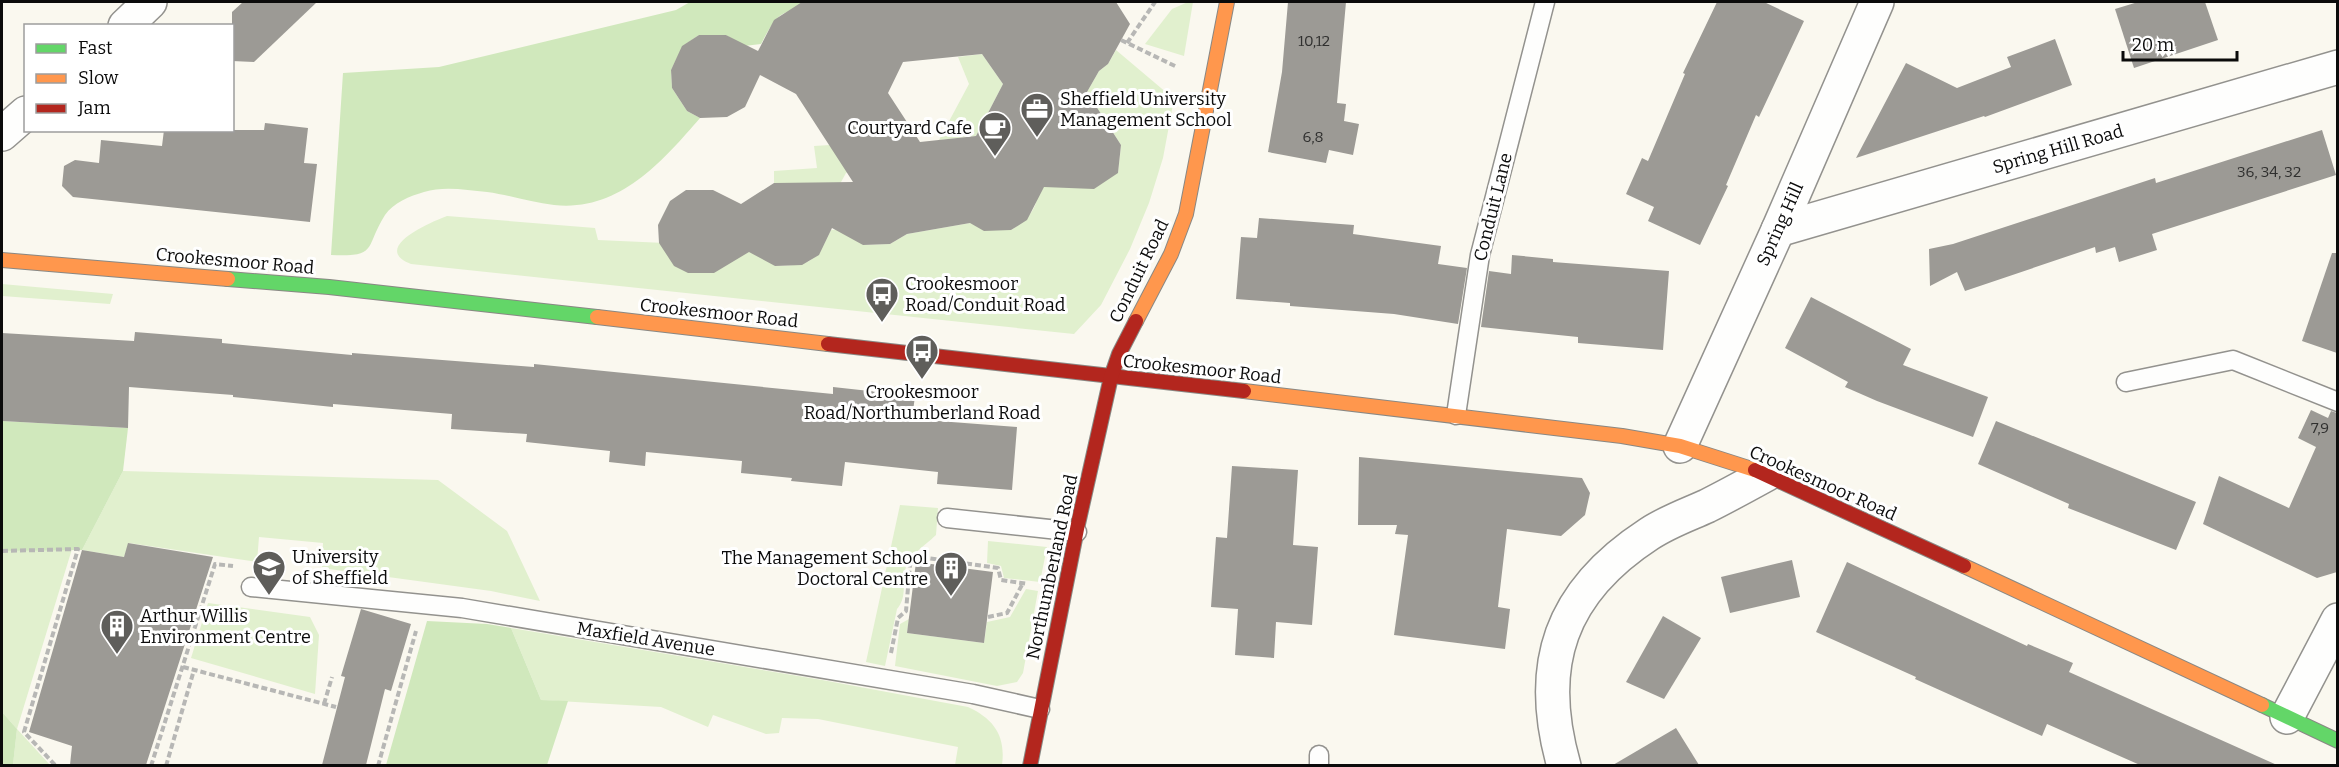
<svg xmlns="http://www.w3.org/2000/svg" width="2339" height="767" font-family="Bitter,serif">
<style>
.green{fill:#e1f0ce}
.forest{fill:#d0e8bc}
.building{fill:#9c9a95;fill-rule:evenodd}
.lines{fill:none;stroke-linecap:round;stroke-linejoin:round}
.lane-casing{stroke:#93928e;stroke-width:21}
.street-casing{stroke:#93928e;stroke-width:36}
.fast-casing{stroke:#898884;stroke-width:16}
.slow-casing{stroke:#898884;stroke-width:16}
.jam-casing{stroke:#898884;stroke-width:16}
.path{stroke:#b7b7b5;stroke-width:4;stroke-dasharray:6 3;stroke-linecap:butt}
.lane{stroke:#fefefd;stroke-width:18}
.street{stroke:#fefefd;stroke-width:33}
.fast{stroke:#63d668;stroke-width:14}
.slow{stroke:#ff974d;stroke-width:14}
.jam{stroke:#b3261e;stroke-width:14}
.labels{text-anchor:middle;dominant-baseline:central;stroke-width:6;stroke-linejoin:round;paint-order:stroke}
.number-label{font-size:15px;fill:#2f2f2e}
.poi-label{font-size:18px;fill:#0b0b0b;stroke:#fff;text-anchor:start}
.street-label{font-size:18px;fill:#0b0b0b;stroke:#fff}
</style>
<rect width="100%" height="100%" fill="#faf8ef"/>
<g class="green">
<path d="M1188 2H1193L1184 56 1145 44 1172 9Z"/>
<path d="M1116 50 1174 99 1163 158 1149 203 1130 249 1101 305 1074 334 411 264C370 248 431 222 447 216L595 228 598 240 754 247 775 266C812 265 815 263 831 230L844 229 863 245 890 244 907 234 970 223 1011 230C1034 215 1039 205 1039 177L1118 173 1121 145 1087 92 1099 71 1108 64Z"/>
<path d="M982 54 1003 84 976 136 939 140 969 84 958 57Z"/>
<path d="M861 143 862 162 846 173 835 193 815 190 801 183H774V171L817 168 814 146Z"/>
<path d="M2 284 113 294 110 304 2 296Z"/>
<path d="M123 471 438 480 507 531 540 601 491 591 322 568 323 543 259 537 257 562 129 543 124 557 82 550Z"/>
<path d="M900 505 938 508 936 535C929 542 912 554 908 562 900 577 909 596 897 609L885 666 866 662Z"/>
<path d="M988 541 1047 547 1040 582 1004 578 1001 566 987 563Z"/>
<path d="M72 549 17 729 50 765H13L17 729 2 712V551Z"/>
<path d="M1026 589 1038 591 1023 673 1017 682 997 686 895 666 900 624 909 619 907 633 984 643 987 622 1010 617Z"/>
<path d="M208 603 310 617 319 635 315 694 191 658Z"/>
<path d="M511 628 822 680 968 707C994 719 1006 736 1002 765H955L958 747 818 719 782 718 779 733 766 734 713 715 708 727 661 707 541 700Z"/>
</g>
<g class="forest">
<path d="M690 2H812L817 9C781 9 778 12 761 44L744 46 726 35H699L683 46 671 70 672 88 687 111 700 118C662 162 619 212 554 205 532 203 510 195 487 192 466 190 444 186 424 192 410 196 393 203 385 215 364 248 379 257 331 255L343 73 439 67 676 10Z"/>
<path d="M2 421 128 428 123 471 82 550 2 551Z"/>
<path d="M427 621 487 624 511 628 541 700 568 701 547 765H386Z"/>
<path d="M2 712 17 729 13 765H2Z"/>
</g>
<g class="building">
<path d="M243 2H317L254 62 232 61V12Z"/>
<path d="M802 2H1116L1130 24 1108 64 1099 71 1087 92 1121 145 1118 173 1094 189 1044 187 1027 220 1011 230 984 231 970 223 907 234 890 244 863 245 832 228 819 255 802 265 775 266 749 252 714 273H688L674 266 659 243 658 225 670 201 686 190H713L741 204 774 183 853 182 796 94 760 75 745 107 727 117 700 118 687 111 672 88 671 70 682 46 699 35H726L758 51 774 20ZM982 54 1003 84 976 136 920 142 888 93 903 62Z"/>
<path d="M1288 2H1346L1337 103 1346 104 1344 121 1359 124 1353 155 1329 150 1326 163 1268 152 1282 72Z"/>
<path d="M1717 2H1764L1804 21 1759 117 1756 115 1726 185 1728 186 1700 245 1648 221 1654 207 1626 194 1642 158 1648 161 1685 74 1683 73Z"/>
<path d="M2138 2H2205L2218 40 2134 68 2115 9Z"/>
<path d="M2055 39 2072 85 1985 117 1984 116 1856 158 1906 63 1957 88 2011 67 2007 57Z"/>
<path d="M265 123 308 128 304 163 317 164 310 222 73 197 62 186 64 166 75 160 99 163 101 140 162 146 164 130H264Z"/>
<path d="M2322 130 2336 175 2152 234 2157 250 2119 262 2115 247 2096 253 2095 247 1965 291 1957 272 1930 286 1929 249 1953 244 2155 178 2156 183Z"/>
<path d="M1259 218 1354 225 1353 234 1441 246 1438 264 1467 268 1458 324 1394 314 1290 306V303L1236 299 1241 237 1257 238Z"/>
<path d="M2332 253H2337V353L2302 341Z"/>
<path d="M1512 255 1553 259V262L1669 271 1663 350 1578 343V337L1481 327 1489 271 1511 274Z"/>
<path d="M1811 297 1911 349 1903 365 1988 397 1973 437 1877 401 1845 387 1848 382 1785 348Z"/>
<path d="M135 332 222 339V343L352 355V353L534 367V364L833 394V387L915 396 912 419 1017 427 1012 490 937 484 938 472 845 462 842 486 791 481 792 478 741 473 742 461 646 452 645 466 609 462 610 451 526 442 527 434 451 429 452 414 333 404V407L233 397V395L129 387 128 428 2 421V333L134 341Z"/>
<path d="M2311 410 2328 418 2331 411 2337 413V572L2317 578 2203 524 2219 476 2289 508 2316 447 2298 438Z"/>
<path d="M1996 421 2196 502 2176 550 2068 508 2069 504 1978 464Z"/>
<path d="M1359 457 1582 478 1590 493 1585 515 1561 536 1507 529 1498 607 1510 609 1505 649 1394 635 1408 535 1395 534 1397 525H1358Z"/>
<path d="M1232 466 1298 470 1293 545 1318 547 1312 625 1276 622 1274 658 1235 655 1238 609 1211 607 1216 537 1227 538Z"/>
<path d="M128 543 213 557 146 765H70L72 746 29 732 82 550 124 557Z"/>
<path d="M1792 560 1800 597 1730 613 1721 577Z"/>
<path d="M916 562 993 572 984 643 907 633Z"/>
<path d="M1847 562 2027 646 2028 644 2073 663 2069 672 2277 765H2140L2047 724 2042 736 1915 679 1916 677 1816 632Z"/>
<path d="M361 609 411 624 391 691 385 689 366 765H322L345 677 341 676Z"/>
<path d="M1663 616 1701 638 1664 699 1626 682Z"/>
<path d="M1676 728 1699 765H1613Z"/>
</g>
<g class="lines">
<defs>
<g id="lane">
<path d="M2126 382 2233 360 2338 402"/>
<path d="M1456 415 1480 255 1545 2"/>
<path d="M947 518 1077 532"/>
<path d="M251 587 462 608 973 694 1040 709"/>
<path d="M1319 766V755"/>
</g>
<g id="street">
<path d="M125 26 150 2"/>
<path d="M2 134 26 113"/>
<path d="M1778 230 2338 67"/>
<path d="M1680 446 1778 230 1877 2"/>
<path d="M2287 717 2338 620"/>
<path d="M1564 766C1535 665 1560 592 1649 534 1667 522 1687 515 1707 506 1727 496 1747 485 1767 474"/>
</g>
<g id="fast">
<path d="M228 279 329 287 597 317"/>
<path d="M2262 705 2338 741"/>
</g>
<g id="slow">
<path d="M2 260 228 279"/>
<path d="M597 317 828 344"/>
<path d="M1136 321 1171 254 1186 214 1227 2"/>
<path d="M1244 391 1622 436 1680 446 1755 470"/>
<path d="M1964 566 2262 705"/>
</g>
<g id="jam">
<path d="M828 344 1244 391"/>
<path d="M1755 470 1964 566"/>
<path d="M1030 766 1078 524 1111 377 1119 354 1136 321"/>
</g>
</defs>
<use href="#lane" class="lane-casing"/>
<use href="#street" class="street-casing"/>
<use href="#fast" class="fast-casing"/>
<use href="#slow" class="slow-casing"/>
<use href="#jam" class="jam-casing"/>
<g class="path">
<path d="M1121 40 1177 67"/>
<path d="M1127 43 1155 2"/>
<path d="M2 551 78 549 24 732 56 766"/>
<path d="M988 617 1007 613 1023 583"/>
<path d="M891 653 898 618 906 611 910 565 914 558H927L998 568 1001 580 1028 584"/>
<path d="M183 667 336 707"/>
<path d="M324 704 332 677"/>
<path d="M151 766 215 564 233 566"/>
<path d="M166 766 194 670"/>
<path d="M378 766 416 631"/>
</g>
<use href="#lane" class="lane"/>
<use href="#street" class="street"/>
<use href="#fast" class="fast"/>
<use href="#slow" class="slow"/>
<use href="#jam" class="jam"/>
</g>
<defs>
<symbol id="office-pin" viewBox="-11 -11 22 30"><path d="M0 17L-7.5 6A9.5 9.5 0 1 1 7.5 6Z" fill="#5f5e5b" stroke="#fff"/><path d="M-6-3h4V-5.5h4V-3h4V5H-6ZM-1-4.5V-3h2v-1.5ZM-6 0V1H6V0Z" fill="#fff"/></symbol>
<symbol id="cafe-pin" viewBox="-11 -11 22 30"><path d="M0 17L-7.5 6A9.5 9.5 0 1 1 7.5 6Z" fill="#5f5e5b" stroke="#fff"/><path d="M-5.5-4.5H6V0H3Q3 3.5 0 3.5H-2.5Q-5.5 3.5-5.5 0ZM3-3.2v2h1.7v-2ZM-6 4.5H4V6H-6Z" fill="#fff"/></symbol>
<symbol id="bus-pin" viewBox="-11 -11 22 30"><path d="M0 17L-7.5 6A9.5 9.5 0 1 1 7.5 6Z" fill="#5f5e5b" stroke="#fff"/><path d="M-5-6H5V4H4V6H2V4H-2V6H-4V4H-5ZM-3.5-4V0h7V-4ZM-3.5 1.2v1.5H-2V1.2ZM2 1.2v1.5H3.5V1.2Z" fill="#fff"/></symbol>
<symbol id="university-pin" viewBox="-11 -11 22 30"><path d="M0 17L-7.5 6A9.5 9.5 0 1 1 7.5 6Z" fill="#5f5e5b" stroke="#fff"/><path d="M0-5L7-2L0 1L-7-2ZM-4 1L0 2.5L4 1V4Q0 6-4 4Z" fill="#fff"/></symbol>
<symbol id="building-pin" viewBox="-11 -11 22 30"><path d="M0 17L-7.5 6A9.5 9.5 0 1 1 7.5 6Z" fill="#5f5e5b" stroke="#fff"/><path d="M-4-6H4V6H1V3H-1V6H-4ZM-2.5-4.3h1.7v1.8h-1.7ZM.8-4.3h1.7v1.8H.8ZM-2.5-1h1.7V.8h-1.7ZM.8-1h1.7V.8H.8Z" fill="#fff"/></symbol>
</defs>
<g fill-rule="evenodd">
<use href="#office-pin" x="1018" y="90" width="38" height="52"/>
<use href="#cafe-pin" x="976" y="109" width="38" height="52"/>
<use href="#bus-pin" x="863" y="275" width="38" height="52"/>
<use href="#bus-pin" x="903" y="332" width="38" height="52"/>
<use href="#university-pin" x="250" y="548" width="38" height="52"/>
<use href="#building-pin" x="932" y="549" width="38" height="52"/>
<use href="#building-pin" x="98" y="607" width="38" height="52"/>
</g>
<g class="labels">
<g class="number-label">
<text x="1314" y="41">10,12</text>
<text x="1313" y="137">6,8</text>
<text x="2269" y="172">36, 34, 32</text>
<text x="2320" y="428">7,9</text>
</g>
<g class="poi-label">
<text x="1060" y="99">Sheffield University<tspan x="1060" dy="21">Management School</tspan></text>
<text x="972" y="128" text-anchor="end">Courtyard Cafe</text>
<text x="905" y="284">Crookesmoor<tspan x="905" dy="21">Road/Conduit Road</tspan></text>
<text x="922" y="392" text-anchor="middle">Crookesmoor<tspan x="922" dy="21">Road/Northumberland Road</tspan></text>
<text x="292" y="557">University<tspan x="292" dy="21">of Sheffield</tspan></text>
<text x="928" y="558" text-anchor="end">The Management School<tspan x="928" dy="21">Doctoral Centre</tspan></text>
<text x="140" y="616">Arthur Willis<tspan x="140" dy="21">Environment Centre</tspan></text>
</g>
<g class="street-label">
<text transform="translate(2058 149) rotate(-16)">Spring Hill Road</text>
<text transform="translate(1493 207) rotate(-76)">Conduit Lane</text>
<text transform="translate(1780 224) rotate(-66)">Spring Hill</text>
<text transform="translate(235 261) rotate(5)">Crookesmoor Road</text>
<text transform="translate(1139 271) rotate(-64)">Conduit Road</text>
<text transform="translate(719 313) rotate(6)">Crookesmoor Road</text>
<text transform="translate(1202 369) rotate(6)">Crookesmoor Road</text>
<text transform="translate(1823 483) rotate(24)">Crookesmoor Road</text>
<text transform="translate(1052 567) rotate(-78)">Northumberland Road</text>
<text transform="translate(646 639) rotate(9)">Maxfield Avenue</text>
</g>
</g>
<rect width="2339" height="767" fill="none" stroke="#0b0b0b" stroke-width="6"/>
<rect x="24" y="24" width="210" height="108" fill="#ffffff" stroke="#9d9d9d" stroke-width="1.5"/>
<rect x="36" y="44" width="30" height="9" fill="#63d668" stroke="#9d9d9d" stroke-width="1.5"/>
<text x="78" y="54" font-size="18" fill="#0b0b0b">Fast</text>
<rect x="36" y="74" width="30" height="9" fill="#ff974d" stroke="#9d9d9d" stroke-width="1.5"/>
<text x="78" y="84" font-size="18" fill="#0b0b0b">Slow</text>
<rect x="36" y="104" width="30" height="9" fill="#b3261e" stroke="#9d9d9d" stroke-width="1.5"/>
<text x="78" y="114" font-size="18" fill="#0b0b0b">Jam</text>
<path d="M2123 51v9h114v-9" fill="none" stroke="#0b0b0b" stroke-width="3"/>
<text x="2132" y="51" font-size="18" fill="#0b0b0b" stroke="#ffffff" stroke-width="4.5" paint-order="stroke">20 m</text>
</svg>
